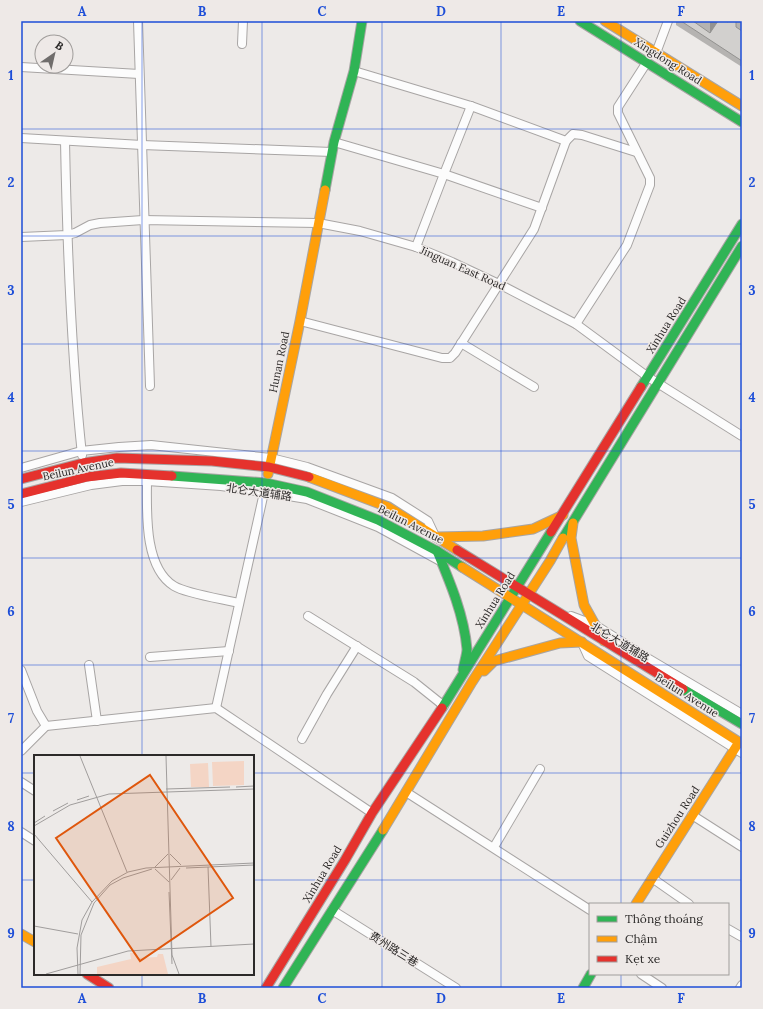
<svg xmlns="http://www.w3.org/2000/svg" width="763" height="1009" font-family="Lora,'Noto Sans SC',serif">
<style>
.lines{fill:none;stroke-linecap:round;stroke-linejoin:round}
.street-casing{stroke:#a8a5a4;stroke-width:10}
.fast-casing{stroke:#a8a5a4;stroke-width:11}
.slow-casing{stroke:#a8a5a4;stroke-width:11}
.jam-casing{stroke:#a8a5a4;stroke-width:11}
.street{stroke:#fcfcfc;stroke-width:8}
.fast{stroke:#30b455;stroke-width:9}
.slow{stroke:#ff9f0a;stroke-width:9}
.jam{stroke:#e5322d;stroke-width:9}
.wall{fill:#b5b3b1}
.shaded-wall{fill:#939290}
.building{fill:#d2d0ce;stroke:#939290}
.grid{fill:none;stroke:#1d4ed8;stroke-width:1;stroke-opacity:0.55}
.labels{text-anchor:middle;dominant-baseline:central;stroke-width:3;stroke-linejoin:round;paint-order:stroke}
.street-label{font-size:11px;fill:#2c2a29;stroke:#eee9e7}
.inset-road{fill:none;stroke:#a09d9c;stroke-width:1}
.view{fill:#df570d;fill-opacity:0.15;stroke:#df570d;stroke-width:2}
.inset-edge{fill:none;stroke:#2c2a29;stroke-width:2}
.neatline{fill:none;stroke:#1d4ed8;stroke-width:1.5}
.grid-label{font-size:13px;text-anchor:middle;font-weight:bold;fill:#1d4ed8}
</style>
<rect width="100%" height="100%" fill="#edeae8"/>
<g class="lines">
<defs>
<g id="street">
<path d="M138 21 150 386"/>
<path d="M242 44 243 21"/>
<path d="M656 53 668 21"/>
<path d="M21 67 139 74"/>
<path d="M354 71 471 106 566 141 573 134 582 135 636 152"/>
<path d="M21 138 142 145 332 152"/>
<path d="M65 141C67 246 71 351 82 455"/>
<path d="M334 142 444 174 542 208"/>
<path d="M21 237 67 235 75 233 90 225 100 223 143 220 318 223 360 231 416 247 452 262 499 284 576 324 648 377 742 436"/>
<path d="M416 247 444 174 471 106"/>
<path d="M300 321 442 358H450L455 353 534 229 566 141"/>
<path d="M576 324 627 245 650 185V178L618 113V107L647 62"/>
<path d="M461 343 534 387"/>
<path d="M21 468 81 451 119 447 151 445 271 458 307 467 392 498 428 521 435 536"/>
<path d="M147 477C147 509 143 567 174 586 187 594 223 599 239 603"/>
<path d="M21 502 91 485 122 481H147L221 486 264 492 307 499 378 527 442 562"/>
<path d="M308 616 414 682 444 706"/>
<path d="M571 616 595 625 649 659 742 714"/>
<path d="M583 645 588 656 742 753"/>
<path d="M150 657 229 651"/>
<path d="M89 665 97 721"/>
<path d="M21 670 37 711 46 726 21 751"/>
<path d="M216 708 265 488"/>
<path d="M46 726 216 708 372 813"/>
<path d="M302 739 327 694 357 646"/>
<path d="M21 782 35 791"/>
<path d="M406 792 590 910"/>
<path d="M692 815 742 847"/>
<path d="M21 832 35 841"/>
<path d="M494 847 540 769"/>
<path d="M652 878 689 904"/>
<path d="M332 910 456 988"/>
<path d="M728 929 742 937"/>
<path d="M641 974 662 988"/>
<path d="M740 988 742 985"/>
</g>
<g id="fast">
<path d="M580 21 742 122"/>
<path d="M325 190 334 142 354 71 362 21"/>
<path d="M641 387 742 224"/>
<path d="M172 476 266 483 307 492 378 520 437 551 462 567"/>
<path d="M563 538 742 246"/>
<path d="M437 551C450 582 464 615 467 649 467 655 464 663 463 670"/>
<path d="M683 689 742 724"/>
<path d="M442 708 551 532"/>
<path d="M283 988 383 830"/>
<path d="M583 988 591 974"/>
</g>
<g id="slow">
<path d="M605 21 742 106"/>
<path d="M268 474 300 321 325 190"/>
<path d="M309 477 388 507 457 550"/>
<path d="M573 523 571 538 584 605 604 641"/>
<path d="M436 537 483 536 533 529 563 515"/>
<path d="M462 567 742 744"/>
<path d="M484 671 494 661 560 643 582 642"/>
<path d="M383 830 472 682 550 561 563 538"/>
<path d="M636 904 739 742"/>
<path d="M21 934 35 942"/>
</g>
<g id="jam">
<path d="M21 479 83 463 117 458 212 461 269 467 309 477"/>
<path d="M21 494 87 477 121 473 172 476"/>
<path d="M551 532 641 387"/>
<path d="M457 550 683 689"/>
<path d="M87 974 109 988"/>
<path d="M266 988 345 860 372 813 442 708"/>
</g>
</defs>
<use href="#street" class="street-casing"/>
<use href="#fast" class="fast-casing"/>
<use href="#slow" class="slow-casing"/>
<use href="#jam" class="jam-casing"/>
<use href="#street" class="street"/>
<use href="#fast" class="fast"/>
<use href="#slow" class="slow"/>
<use href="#jam" class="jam"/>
</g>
<path class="wall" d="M676 21H742V67L676 25Z"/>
<path class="shaded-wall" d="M710 21H720L710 39Z"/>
<path class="building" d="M681 21H693L710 33 718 21H726L728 22 729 21H736V27L742 31V61Z"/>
<path class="grid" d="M142 21V756M262 21V988M382 21V988M501 21V988M621 21V904M21 129H742M21 236H742M21 344H742M21 451H742M21 558H742M21 665H742M21 773H35M253 773H742M21 880H35M253 880H742M142 974V988M621 974V988"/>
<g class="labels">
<g class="street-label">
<text transform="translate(668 61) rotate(32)">Xingdong Road</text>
<text transform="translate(463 268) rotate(24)">Jinguan East Road</text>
<text transform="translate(666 325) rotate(-58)">Xinhua Road</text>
<text transform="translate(279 362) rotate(-78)">Hunan Road</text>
<text transform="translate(78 469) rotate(-12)">Beilun Avenue</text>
<text transform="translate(259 492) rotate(8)">北仑大道辅路</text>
<text transform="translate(411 524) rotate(27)">Beilun Avenue</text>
<text transform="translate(495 600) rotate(-58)">Xinhua Road</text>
<text transform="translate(620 642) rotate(31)">北仑大道辅路</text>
<text transform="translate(687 695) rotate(32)">Beilun Avenue</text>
<text transform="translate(677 817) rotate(-57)">Guizhou Road</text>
<text transform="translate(322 874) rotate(-59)">Xinhua Road</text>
<text transform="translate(394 949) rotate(32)">贵州路三巷</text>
</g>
</g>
<g transform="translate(34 755)">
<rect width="220" height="220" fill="#edeae8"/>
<path d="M210 6V30L179 31 178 7ZM174 8 175 32H157L156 9ZM101 197 103 203 123 202 124 199H129L134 219H63V212L97 204 96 198Z" fill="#f4d5c5"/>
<path class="inset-road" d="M46 1 93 117M132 1 138 200 145 219M202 32 220 31M132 34 196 32M43 45 55 41M19 56 34 48M0 68 11 61M0 71 36 50 75 39 220 34M0 79 58 147M136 99 147 110M121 112 134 99M174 112 177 192M152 113 220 110M121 114 135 127M137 125 146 113M135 137 138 209M0 171 44 179M12 219 94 196 220 189M44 219 43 193 48 165 58 147 78 126 94 117 112 113 220 108M46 219 47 180 60 148 76 130 89 123 118 114"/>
<path class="view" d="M116 20 199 143 106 206 22 83Z"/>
<rect width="220" height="220" class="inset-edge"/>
</g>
<rect width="763" height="1009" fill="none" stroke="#eee9e7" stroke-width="44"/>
<rect x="589" y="903" width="140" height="72" fill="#eee9e7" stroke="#a09d9b"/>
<rect x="597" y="916" width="20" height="6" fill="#30b455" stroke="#a09d9b"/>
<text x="625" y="923" font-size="12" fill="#2c2a29">Thông thoáng</text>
<rect x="597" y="936" width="20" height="6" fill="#ff9f0a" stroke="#a09d9b"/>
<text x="625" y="943" font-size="12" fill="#2c2a29">Chậm</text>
<rect x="597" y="956" width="20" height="6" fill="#e5322d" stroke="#a09d9b"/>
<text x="625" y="963" font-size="12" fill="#2c2a29">Kẹt xe</text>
<g transform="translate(54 54) rotate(34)"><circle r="19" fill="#eee9e7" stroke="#a09d9b"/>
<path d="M0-3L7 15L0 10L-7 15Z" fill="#706d6c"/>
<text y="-6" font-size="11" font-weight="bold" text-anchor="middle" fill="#2c2a29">B</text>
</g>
<rect x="22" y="22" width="719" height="965" class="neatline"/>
<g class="grid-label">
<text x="82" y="16">A</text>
<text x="202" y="16">B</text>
<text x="322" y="16">C</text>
<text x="441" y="16">D</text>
<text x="561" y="16">E</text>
<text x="681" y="16">F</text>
<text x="11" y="80">1</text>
<text x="752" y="80">1</text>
<text x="11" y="187">2</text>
<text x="752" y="187">2</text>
<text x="11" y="295">3</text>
<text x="752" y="295">3</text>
<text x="11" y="402">4</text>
<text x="752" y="402">4</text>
<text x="11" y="509">5</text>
<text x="752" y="509">5</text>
<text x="11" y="616">6</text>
<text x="752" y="616">6</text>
<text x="11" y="723">7</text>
<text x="752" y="723">7</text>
<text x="11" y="831">8</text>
<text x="752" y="831">8</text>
<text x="11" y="938">9</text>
<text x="752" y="938">9</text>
<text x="82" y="1003">A</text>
<text x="202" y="1003">B</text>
<text x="322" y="1003">C</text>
<text x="441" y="1003">D</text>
<text x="561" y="1003">E</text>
<text x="681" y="1003">F</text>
</g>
</svg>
